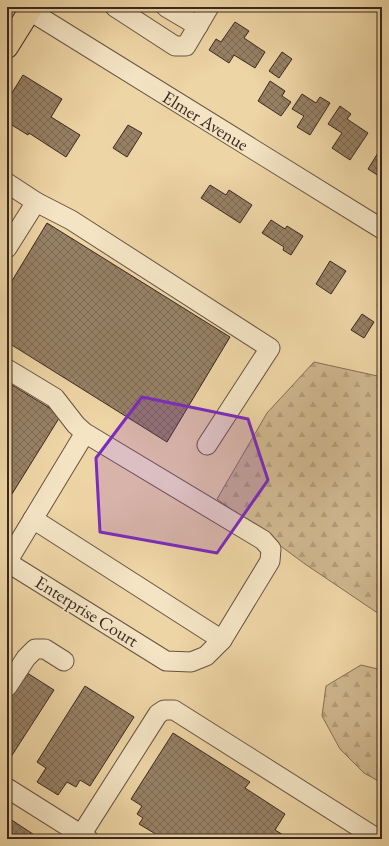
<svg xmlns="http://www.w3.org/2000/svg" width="389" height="846" font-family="'EB Garamond',serif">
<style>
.forest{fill:url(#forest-firs);stroke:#846f57}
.building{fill:url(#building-cross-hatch);stroke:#392720}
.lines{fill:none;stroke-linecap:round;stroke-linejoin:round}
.minor-casing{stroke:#665241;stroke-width:21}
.major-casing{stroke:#392720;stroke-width:24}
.minor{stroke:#f4e4c4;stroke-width:19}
.major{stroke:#eed5a5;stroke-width:22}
.marked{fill:#7b2cbf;fill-opacity:0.2;stroke:#7b2cbf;stroke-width:3;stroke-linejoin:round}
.labels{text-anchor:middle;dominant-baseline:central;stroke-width:3;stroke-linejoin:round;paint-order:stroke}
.street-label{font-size:18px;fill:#392720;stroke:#f4e4c4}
</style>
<defs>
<pattern id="forest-firs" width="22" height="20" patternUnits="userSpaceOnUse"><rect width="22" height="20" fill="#cfb78e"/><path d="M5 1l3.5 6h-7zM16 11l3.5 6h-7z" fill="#b29d7a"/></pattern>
<pattern id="building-cross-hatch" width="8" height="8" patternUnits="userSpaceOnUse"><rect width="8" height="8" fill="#978165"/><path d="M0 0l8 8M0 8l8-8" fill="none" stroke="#7c6a53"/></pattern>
</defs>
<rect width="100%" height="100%" fill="#eed5a5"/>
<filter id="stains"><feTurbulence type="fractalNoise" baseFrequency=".005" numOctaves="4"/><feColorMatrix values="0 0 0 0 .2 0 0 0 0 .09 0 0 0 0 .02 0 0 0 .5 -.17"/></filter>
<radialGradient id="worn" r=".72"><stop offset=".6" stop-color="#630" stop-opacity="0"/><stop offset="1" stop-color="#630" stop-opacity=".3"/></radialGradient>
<g class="forest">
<path d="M314 362 382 377V616L305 564 217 499 267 413Z"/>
<path d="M361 665 382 670V783L364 773 340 749 322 716 326 686Z"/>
</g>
<g class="building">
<path d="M235 22 249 31 244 38 265 52 255 68 234 55 229 63 209 50 216 39 221 42Z"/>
<path d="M282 52 292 59 279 78 269 71Z"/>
<path d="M23 75 62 99 51 117 80 135 66 157 29 133 28 135 7 122V101Z"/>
<path d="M270 81 285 91 282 96 291 102 281 116 258 101Z"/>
<path d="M302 94 316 103 320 97 330 103 310 135 297 127 304 116 292 109Z"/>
<path d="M340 106 351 114 347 119 368 133 350 160 332 148 342 133 328 124Z"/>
<path d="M128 125 142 133 127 157 113 148Z"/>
<path d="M381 148H382V178L368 169Z"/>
<path d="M210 185 226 195 229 190 252 205 240 223 201 198Z"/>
<path d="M271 220 285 229 287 226 303 236 291 255 283 250 284 247 262 233Z"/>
<path d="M47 223 230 337 167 442 7 342V289Z"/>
<path d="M330 261 346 271 331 294 316 284Z"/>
<path d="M382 297V308L377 305Z"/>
<path d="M362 314 374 322 364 338 351 330Z"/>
<path d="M7 382 61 415 7 502Z"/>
<path d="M24 671 54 690 7 763V698Z"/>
<path d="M85 686 134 717 90 786 80 780 76 787 67 782 58 795 37 782 46 768 37 762Z"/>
<path d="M173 733 250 782 245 788 285 814 275 830 290 839H164L139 824 143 818 137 814 142 806 131 799Z"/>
<path d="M7 817 39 838V839H7Z"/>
</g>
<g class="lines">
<defs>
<g id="minor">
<path d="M115 7 175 46H186L209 7"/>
<path d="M166 7 198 26"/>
<path id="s1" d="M30 11 382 229"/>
<path d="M7 183 36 202 7 248"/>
<path d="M36 202 71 220 270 348 207 445"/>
<path d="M7 369 55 398 76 425 85 433 263 540 271 549 270 561 222 640 206 656 191 662 166 661 7 562 85 433"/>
<path d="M33 519 222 640"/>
<path d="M7 687 26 658 35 649H45L64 661"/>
<path d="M7 788 88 839"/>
<path d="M81 835 158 714 164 710H174L378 839"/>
</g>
<path id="major" d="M7 47 32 7"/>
</defs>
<use href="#minor" class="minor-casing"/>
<use href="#major" class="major-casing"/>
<use href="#minor" class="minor"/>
<use href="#major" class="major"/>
</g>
<path class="marked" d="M142 397 248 419 268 480 217 553 100 532 96 458Z"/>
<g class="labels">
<g class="street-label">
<text stroke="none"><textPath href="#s1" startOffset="207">Elmer Avenue</textPath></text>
<text transform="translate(87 611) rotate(32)">Enterprise Court</text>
</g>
</g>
<rect width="389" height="846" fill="none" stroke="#eed5a5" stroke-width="24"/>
<rect x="8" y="8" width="373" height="830" fill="none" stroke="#392720" stroke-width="2"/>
<rect x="12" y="12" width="365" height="822" fill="none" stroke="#392720"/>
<rect width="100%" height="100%" filter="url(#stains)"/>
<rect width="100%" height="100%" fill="url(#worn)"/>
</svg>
